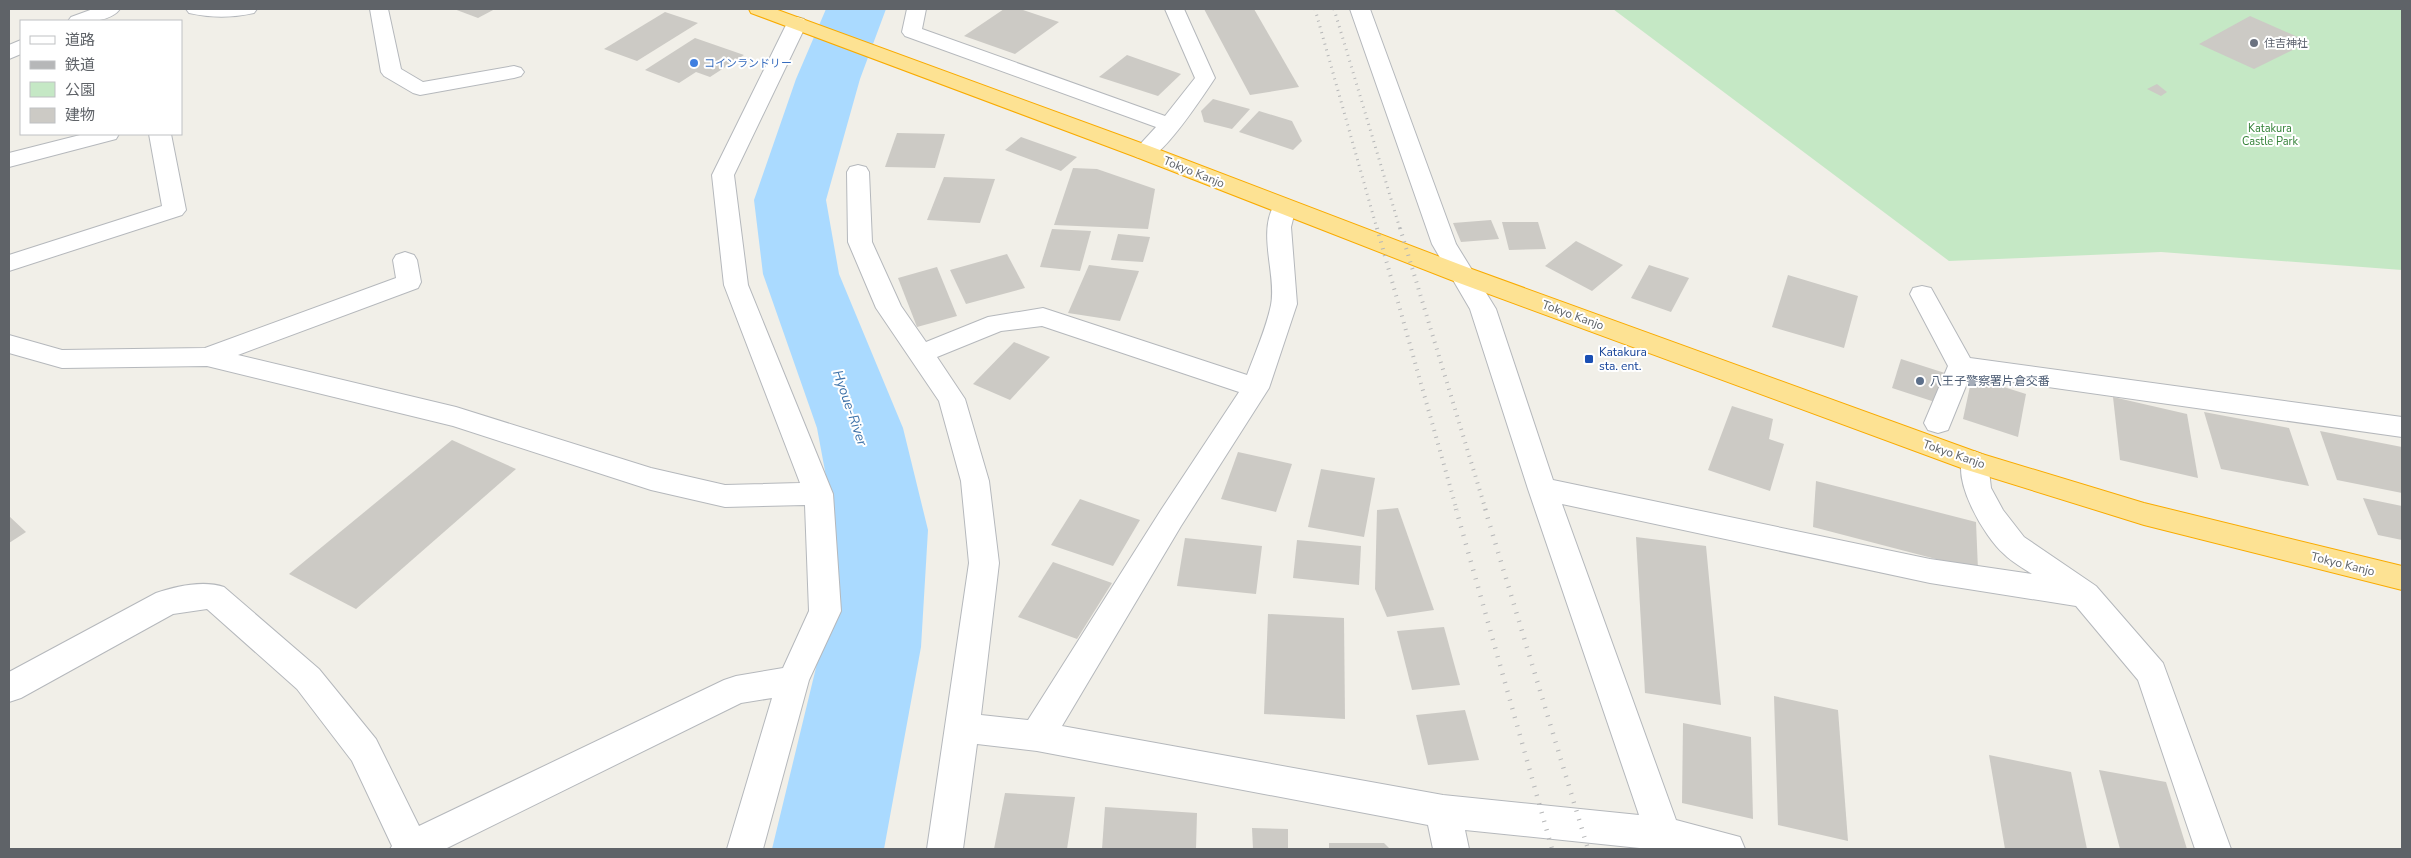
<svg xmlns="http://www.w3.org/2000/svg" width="2411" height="858" font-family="'Nunito Sans','Noto Sans JP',sans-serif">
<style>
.green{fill:#c5e8c5}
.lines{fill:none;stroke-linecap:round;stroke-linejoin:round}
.river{fill:#aadaff;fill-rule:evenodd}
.building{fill:#cccac5}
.minor-casing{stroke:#b5b8bc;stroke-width:2}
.highway-casing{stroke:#f9ab00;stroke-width:2}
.minor{fill:#fff;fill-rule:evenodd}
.highway{fill:#fde293;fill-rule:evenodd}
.rail-far2{stroke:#b6b7b8;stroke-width:3;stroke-dasharray:1 5;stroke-linecap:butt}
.rail-far1{stroke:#b6b7b8;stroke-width:4;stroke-dasharray:1 6;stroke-linecap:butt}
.rail{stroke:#b6b7b8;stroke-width:4.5;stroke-dasharray:1 8;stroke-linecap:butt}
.worship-dot{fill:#6b7280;stroke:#fff;stroke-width:2}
.shop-dot{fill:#3f7fe0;stroke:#fff;stroke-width:2}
.transit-dot{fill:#1a4fb4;stroke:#fff;stroke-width:2}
.service-dot{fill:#5c6f8a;stroke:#fff;stroke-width:2}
.labels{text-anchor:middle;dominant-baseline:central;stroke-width:4;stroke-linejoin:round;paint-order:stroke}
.far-worship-label{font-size:11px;fill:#5b616d;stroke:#fff;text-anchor:start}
.far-shop-label{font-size:11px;fill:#366cbe;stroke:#fff;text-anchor:start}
.far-park-label{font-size:11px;fill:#348238;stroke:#fff}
.street-label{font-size:12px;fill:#5f6368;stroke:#fff}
.transit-label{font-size:12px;fill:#164399;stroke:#fff;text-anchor:start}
.service-label{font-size:12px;fill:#4e5e75;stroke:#fff;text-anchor:start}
.water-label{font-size:14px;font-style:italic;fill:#4174aa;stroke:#fff}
</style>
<rect width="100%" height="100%" fill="#f1efe8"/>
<path class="green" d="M1613 9H2402V270L2161 252 1949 261Z"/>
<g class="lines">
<path class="river" d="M826 9H886L860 79 826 200 839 274 903 428 928 530 921 647 884 849H772L821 647 836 530 817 428 763 274 754 200 796 79Z"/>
</g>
<g class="building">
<path d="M454 9H495L478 18Z"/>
<path d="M1004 9H1020L1059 22 1015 54 964 36Z"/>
<path d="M1204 9H1254L1299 87 1250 95Z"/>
<path d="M665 12 698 23 637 61 604 49Z"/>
<path d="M2250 16 2309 42 2254 69 2199 44Z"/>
<path d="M695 38 744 55 710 77 696 72 679 83 645 70Z"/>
<path d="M1127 55 1181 74 1158 96 1099 77Z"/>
<path d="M2157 84 2167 92 2161 96 2147 89Z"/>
<path d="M1213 99 1250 109 1232 129 1204 122 1201 111Z"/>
<path d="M1259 111 1292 121 1302 141 1293 150 1239 132Z"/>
<path d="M897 133 945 134 935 168 885 167Z"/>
<path d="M1021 137 1077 157 1061 171 1005 150Z"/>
<path d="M1073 168 1097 169 1155 189 1148 229 1054 225Z"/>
<path d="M944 177 995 179 980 223 927 220Z"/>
<path d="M1491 220 1499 239 1461 242 1453 223Z"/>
<path d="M1502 222H1538L1546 249 1509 250Z"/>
<path d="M1052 229 1091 231 1080 271 1040 267Z"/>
<path d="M1118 234 1150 237 1143 262 1111 260Z"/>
<path d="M1576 241 1623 265 1592 291 1545 266Z"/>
<path d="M1007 254 1025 288 966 304 950 270Z"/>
<path d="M1089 265 1139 271 1120 321 1068 313Z"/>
<path d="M1649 265 1689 278 1671 312 1631 298Z"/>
<path d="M937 267 957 316 917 327 898 278Z"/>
<path d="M1788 275 1858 296 1844 348 1772 327Z"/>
<path d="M1014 342 1050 357 1010 400 973 384Z"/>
<path d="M1901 359 1948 374 1941 404 1892 388Z"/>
<path d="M1972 377 2026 394 2018 437 1963 419Z"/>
<path d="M2113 397 2187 414 2198 478 2120 460Z"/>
<path d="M1732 406 1773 419 1769 439 1784 444 1770 491 1708 470Z"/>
<path d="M2204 412 2289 428 2309 486 2221 469Z"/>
<path d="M2320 431 2402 447V493L2337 480Z"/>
<path d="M452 440 516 469 356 609 289 574Z"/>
<path d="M1238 452 1292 464 1276 512 1221 499Z"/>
<path d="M1321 469 1375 478 1364 537 1308 527Z"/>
<path d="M1816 481 1976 522 1978 570 1813 527Z"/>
<path d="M2363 498 2402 506V540L2378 535Z"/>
<path d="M1080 499 1140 520 1113 566 1051 545Z"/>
<path d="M1398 508 1434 610 1387 617 1375 589 1377 510Z"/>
<path d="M9 516 26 532 9 543Z"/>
<path d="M1636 537 1706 546 1721 705 1645 693Z"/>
<path d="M1185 538 1262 546 1256 594 1177 586Z"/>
<path d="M1297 540 1361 546 1359 585 1293 578Z"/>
<path d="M1053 562 1112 583 1077 639 1018 617Z"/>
<path d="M1268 614 1344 618 1345 719 1264 714Z"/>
<path d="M1444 627 1460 685 1412 690 1397 631Z"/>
<path d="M1774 696 1838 710 1848 841 1778 825Z"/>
<path d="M1465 710 1479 760 1428 765 1416 715Z"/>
<path d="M1683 723 1751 737 1753 819 1682 803Z"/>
<path d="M1989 755 2071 772 2087 849H2005Z"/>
<path d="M2099 770 2166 782 2187 849H2120Z"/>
<path d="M1005 793 1075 797 1067 849H994Z"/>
<path d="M1105 807 1197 813 1196 849H1102Z"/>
<path d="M1252 828 1288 829V849H1253Z"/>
<path d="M1329 843H1384L1390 849H1329Z"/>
</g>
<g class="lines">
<defs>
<g id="minor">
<path d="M93 9H120C110 23 83 22 68 21L71 17Z"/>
<path d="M186 9H257L254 13C232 18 211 18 189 13Z"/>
<path d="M370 9H388L401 69 423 82 514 66 521 68 524 72 521 76 514 78 420 95 413 93 384 76 381 72Z"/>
<path d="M907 9H926L922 29 1165 116 1195 78 1165 9H1184L1215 78C1203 96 1169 148 1151 157 1146 159 1141 158 1136 157L1133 152 1156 127 905 36 902 32Z"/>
<path d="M1350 9H1370L1456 244 1496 309 1553 480 1930 559 2032 574C2023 568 2012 562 2004 554 1984 537 1951 479 1964 455L1974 451 1984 455 1988 462 1991 488 2003 510 2024 537 2096 586 2163 663 2231 849H2195L2138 680 2076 606 1930 583 1562 504 1676 820 1740 837 1745 849H1649L1465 830 1469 849H1433L1428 825 1037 751 977 744 963 849H927L969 563 961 481 939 401 876 308 848 242 847 172 850 167 858 165 866 167 869 172 872 242 901 306 926 342 988 317 1043 308 1247 375C1255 353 1266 329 1271 305 1277 274 1256 231 1276 202L1284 200 1292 202 1296 207 1291 227 1297 304 1269 388 1181 526 1062 726 1443 795 1639 815 1528 489 1470 309 1432 244ZM1042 326 1239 392 1161 510 1028 720 981 715 999 563 989 481 965 399 937 357 1001 331Z"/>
<path d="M797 17 804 19 807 23 734 175 748 285 833 494 841 611 809 680 763 849H727L772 698 741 703 445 849H390L392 846 352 761 297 689 207 609 173 614 21 698 9 702V672L156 593C176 586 204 580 224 587L319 669 376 739 419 826 724 680 736 676 783 668 809 611 805 505 725 507 651 490 453 426 207 366 62 368 9 353V335L62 350 205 348 396 278 393 260 396 255 405 252 414 255 417 260 421 282 418 288 238 355 456 407 651 468 725 485 800 483 724 285 712 175 787 23 790 19Z"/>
<path d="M21 40V54L9 59V45Z"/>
<path d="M84 134H119L116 139 9 167V153Z"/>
<path d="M149 134H171L186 210 182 215 9 271V255L162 206Z"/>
<path d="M1922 286 1931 288 1970 358 2402 417V437L1970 376 1948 430 1938 433 1928 430 1924 423 1948 366 1910 294 1913 288Z"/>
</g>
<path id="highway" d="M749 9H775L1152 147 1469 268 1982 454 2144 503 2402 566V590L2144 525 1964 469 1451 280 1136 157 751 13Z"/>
</defs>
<use href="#minor" class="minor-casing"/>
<use href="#highway" class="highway-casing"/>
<use href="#minor" class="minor"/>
<use href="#highway" class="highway"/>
<g class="rail-far2">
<path d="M1315 9 1377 229"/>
<path d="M1334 9 1400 229"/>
</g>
<g class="rail-far1">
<path d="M1377 228 1457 511"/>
<path d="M1400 228 1486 511"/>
</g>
<g class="rail">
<path d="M1456 509 1552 849"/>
<path d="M1485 509 1588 849"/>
</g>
</g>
<circle class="worship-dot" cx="2254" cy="43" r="5"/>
<circle class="shop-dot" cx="694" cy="63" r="5"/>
<rect class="transit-dot" x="1584" y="354" width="10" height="10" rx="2.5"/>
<circle class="service-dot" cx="1920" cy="381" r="5"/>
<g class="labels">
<g class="far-worship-label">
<text x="2264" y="43">住吉神社</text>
</g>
<g class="far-shop-label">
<text x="704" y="63">コインランドリー</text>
</g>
<g class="far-park-label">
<text x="2270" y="128">Katakura<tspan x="2270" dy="13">Castle Park</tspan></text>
</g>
<g class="street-label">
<text transform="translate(1194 172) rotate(22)">Tokyo Kanjo</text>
<text transform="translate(1573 315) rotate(20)">Tokyo Kanjo</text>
<text transform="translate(1954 454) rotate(19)">Tokyo Kanjo</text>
<text transform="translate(2343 564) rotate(14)">Tokyo Kanjo</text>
</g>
<g class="transit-label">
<text x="1599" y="352">Katakura<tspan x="1599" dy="14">sta. ent.</tspan></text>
</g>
<g class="service-label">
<text x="1930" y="381">八王子警察署片倉交番</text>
</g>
<g class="water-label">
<text transform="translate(850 408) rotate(71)">Hyoue-River</text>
</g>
</g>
<rect width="2411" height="858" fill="none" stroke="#5f6368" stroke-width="20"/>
<rect x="20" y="20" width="162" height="115" fill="#ffffff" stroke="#bfc1c3"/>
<rect x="30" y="36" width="25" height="8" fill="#ffffff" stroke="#bfc1c3"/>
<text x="65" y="45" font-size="15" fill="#5f6368">道路</text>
<rect x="30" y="61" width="25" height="8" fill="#b6b7b8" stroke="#bfc1c3"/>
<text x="65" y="70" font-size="15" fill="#5f6368">鉄道</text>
<rect x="30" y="82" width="25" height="15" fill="#c5e8c5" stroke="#bfc1c3"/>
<text x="65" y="95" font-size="15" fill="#5f6368">公園</text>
<rect x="30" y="108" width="25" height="15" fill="#cccac5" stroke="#bfc1c3"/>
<text x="65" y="120" font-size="15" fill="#5f6368">建物</text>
</svg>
